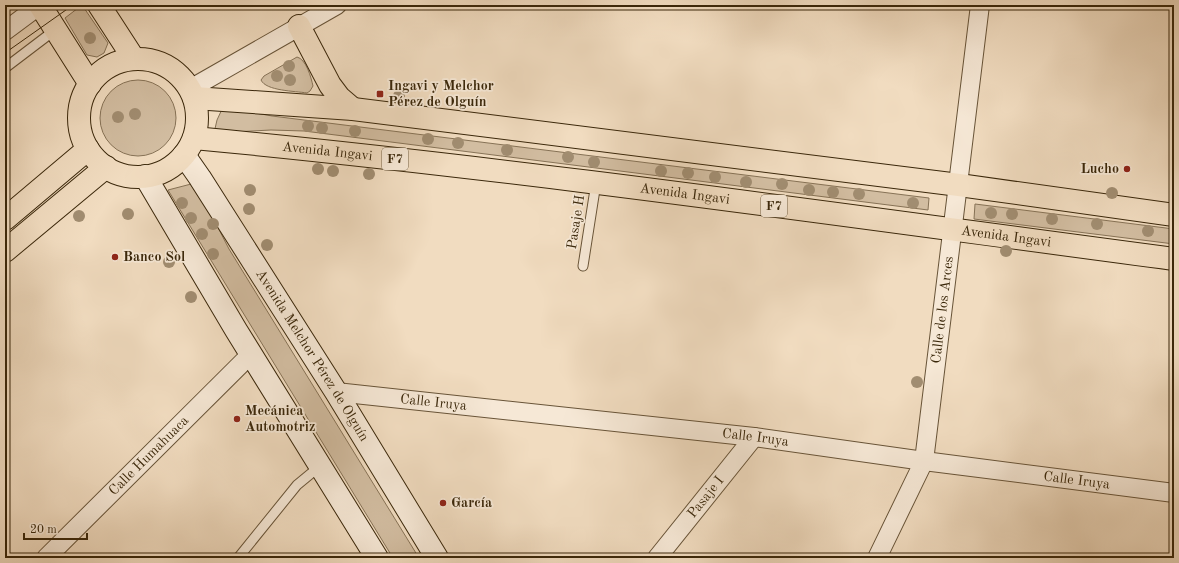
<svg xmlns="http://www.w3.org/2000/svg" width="1179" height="563" font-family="'Old Standard TT',serif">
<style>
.green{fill:#d2bda1;stroke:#867256}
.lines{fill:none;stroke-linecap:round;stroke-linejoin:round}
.lane-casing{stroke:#685438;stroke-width:11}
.street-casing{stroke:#685438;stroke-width:20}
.secondary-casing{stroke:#3a270a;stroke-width:24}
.primary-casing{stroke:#3a270a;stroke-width:24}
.highway-casing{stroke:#3a270a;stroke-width:24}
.lane{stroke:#f6e8d6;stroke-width:9}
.street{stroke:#f6e8d6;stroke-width:18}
.secondary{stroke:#f6e8d6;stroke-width:22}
.primary{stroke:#f1dcc0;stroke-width:22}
.highway{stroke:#f1dcc0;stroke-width:22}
.tram{stroke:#3a270a;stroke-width:1}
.tree{fill:#a18d71}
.poi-dot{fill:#8f2418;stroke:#f6e8d6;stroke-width:1.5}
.labels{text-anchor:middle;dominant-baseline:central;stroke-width:3.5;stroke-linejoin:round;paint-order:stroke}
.shield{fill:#f6e8d6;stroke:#726147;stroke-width:1}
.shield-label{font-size:13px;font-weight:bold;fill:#3a270a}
.poi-label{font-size:14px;font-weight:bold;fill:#3a270a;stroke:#f6e8d6;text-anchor:start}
.street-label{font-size:14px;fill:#3a270a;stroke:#f6e8d6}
</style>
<rect width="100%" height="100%" fill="#f1dcc0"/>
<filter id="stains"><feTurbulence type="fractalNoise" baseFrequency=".005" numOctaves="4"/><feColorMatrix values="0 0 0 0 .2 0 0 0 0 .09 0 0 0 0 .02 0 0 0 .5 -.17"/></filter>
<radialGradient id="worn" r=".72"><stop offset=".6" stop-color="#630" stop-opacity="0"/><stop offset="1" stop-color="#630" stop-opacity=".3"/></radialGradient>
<g class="green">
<path d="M82 5 108 43 104 53 97 57 87 55 65 18Z"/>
<path d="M297 57C306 59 311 77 313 86L310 91 307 93C295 91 266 91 261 80L264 76Z"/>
<circle cx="138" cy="118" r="38"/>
<path d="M223 107 272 116 929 198 928 210 304 131 271 130 214 133 217 120Z"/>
<path d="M195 183 229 249 419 558H393L168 190Z"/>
<path d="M975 204 1174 229V244L974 219Z"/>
</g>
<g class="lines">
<defs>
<g id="lane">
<path d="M5 68 55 30"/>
<path d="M583 266 596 183"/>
<path d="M238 558 297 485 320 466"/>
</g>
<g id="street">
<path d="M5 31 40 5"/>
<path d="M190 89 337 5"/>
<path id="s1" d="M336 392 754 437 924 461 1174 493"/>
<path id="s2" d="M46 558 251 354"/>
<path id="s3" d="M657 558 754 437"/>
<path id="s4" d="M877 558 924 461 980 5"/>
</g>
<g id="secondary">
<path id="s5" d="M184 155 200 178 336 392 437 558"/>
<path d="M145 176 236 330 377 558"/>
</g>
<g id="primary">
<path d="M5 219 88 149"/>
<path d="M5 251 106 167"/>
</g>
<g id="highway">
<path d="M40 5 90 84"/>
<path d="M99 5 134 59"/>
<path d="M299 26 330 85 339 97 353 109"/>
<circle cx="138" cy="118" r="59"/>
<path d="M194 98 353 109 959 185 1174 215"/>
<path id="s6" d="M194 138C522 169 848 216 1174 259"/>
</g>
</defs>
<use href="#lane" class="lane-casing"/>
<use href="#street" class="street-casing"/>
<use href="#secondary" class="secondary-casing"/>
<use href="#primary" class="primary-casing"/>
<use href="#highway" class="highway-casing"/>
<use href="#lane" class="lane"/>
<use href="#street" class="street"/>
<use href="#secondary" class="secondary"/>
<use href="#primary" class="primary"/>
<use href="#highway" class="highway"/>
<path class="tram" d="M5 53 73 5"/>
</g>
<g class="tree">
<circle cx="90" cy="38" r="6"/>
<circle cx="289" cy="66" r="6"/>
<circle cx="277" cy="76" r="6"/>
<circle cx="290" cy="80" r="6"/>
<circle cx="399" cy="96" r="6"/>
<circle cx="135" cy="114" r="6"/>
<circle cx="118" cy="117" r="6"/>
<circle cx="308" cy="126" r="6"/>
<circle cx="322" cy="128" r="6"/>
<circle cx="355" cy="131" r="6"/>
<circle cx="428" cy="139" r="6"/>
<circle cx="458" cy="143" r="6"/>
<circle cx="507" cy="150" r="6"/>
<circle cx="568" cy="157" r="6"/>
<circle cx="594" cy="162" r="6"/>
<circle cx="318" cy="169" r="6"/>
<circle cx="333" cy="171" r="6"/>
<circle cx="661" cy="171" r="6"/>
<circle cx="688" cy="173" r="6"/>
<circle cx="369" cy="174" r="6"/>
<circle cx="715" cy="177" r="6"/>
<circle cx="746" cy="182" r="6"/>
<circle cx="782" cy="184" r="6"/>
<circle cx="250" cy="190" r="6"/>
<circle cx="809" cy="190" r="6"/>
<circle cx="833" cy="192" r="6"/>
<circle cx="1112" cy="193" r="6"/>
<circle cx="859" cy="194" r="6"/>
<circle cx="182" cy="203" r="6"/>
<circle cx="913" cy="203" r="6"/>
<circle cx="249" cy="209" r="6"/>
<circle cx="991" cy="213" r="6"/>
<circle cx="128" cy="214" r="6"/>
<circle cx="1012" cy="214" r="6"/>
<circle cx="79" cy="216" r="6"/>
<circle cx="191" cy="218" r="6"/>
<circle cx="1052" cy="219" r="6"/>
<circle cx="213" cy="224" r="6"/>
<circle cx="1097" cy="224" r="6"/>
<circle cx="1148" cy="231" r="6"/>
<circle cx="202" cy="234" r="6"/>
<circle cx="267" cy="245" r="6"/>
<circle cx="1006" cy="251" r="6"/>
<circle cx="213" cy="254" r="6"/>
<circle cx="169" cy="262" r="6"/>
<circle cx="191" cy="297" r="6"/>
<circle cx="917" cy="382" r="6"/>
</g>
<g class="poi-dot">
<rect x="376" y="90" width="8" height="8" rx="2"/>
<circle cx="1127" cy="169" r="4"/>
<circle cx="115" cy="257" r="4"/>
<circle cx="237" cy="419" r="4"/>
<circle cx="443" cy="503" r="4"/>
</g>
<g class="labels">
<g class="shield">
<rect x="382" y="148" width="26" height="22" rx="3"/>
<rect x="761" y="195" width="26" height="22" rx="3"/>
</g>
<g class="shield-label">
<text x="395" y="159">F7</text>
<text x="774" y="206">F7</text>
</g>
<g class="poi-label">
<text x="388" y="86">Ingavi y Melchor<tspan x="388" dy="16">Pérez de Olguín</tspan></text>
<text x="1119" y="169" text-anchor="end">Lucho</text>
<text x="123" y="257">Banco Sol</text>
<text x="245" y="411">Mecánica<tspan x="245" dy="16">Automotriz</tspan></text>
<text x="451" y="503">García</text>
</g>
<g class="street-label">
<text stroke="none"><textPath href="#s6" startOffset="134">Avenida Ingavi</textPath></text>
<text stroke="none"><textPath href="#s6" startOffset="494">Avenida Ingavi</textPath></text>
<text transform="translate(576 222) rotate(-81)">Pasaje H</text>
<text stroke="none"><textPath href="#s6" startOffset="818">Avenida Ingavi</textPath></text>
<text stroke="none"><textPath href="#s4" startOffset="260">Calle de los Arces</textPath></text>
<text stroke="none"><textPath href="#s5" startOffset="238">Avenida Melchor Pérez de Olguín</textPath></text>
<text stroke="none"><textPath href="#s1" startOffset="98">Calle Iruya</textPath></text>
<text stroke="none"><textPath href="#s1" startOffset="422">Calle Iruya</textPath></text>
<text stroke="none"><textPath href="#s2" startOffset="145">Calle Humahuaca</textPath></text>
<text stroke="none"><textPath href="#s1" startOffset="746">Calle Iruya</textPath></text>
<text stroke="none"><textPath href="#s3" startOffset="78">Pasaje I</textPath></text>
</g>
</g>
<rect width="1179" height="563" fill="none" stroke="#f1dcc0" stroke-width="20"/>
<rect x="6" y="6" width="1167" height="551" fill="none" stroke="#3a270a" stroke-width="2"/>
<rect x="10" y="10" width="1159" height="543" fill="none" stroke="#3a270a"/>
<path d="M24 533v6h63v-6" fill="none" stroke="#3a270a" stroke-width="2"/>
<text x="30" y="533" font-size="12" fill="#3a270a" stroke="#f6e8d6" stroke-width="3" paint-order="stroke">20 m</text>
<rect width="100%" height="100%" filter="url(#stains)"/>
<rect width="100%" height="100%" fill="url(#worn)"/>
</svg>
